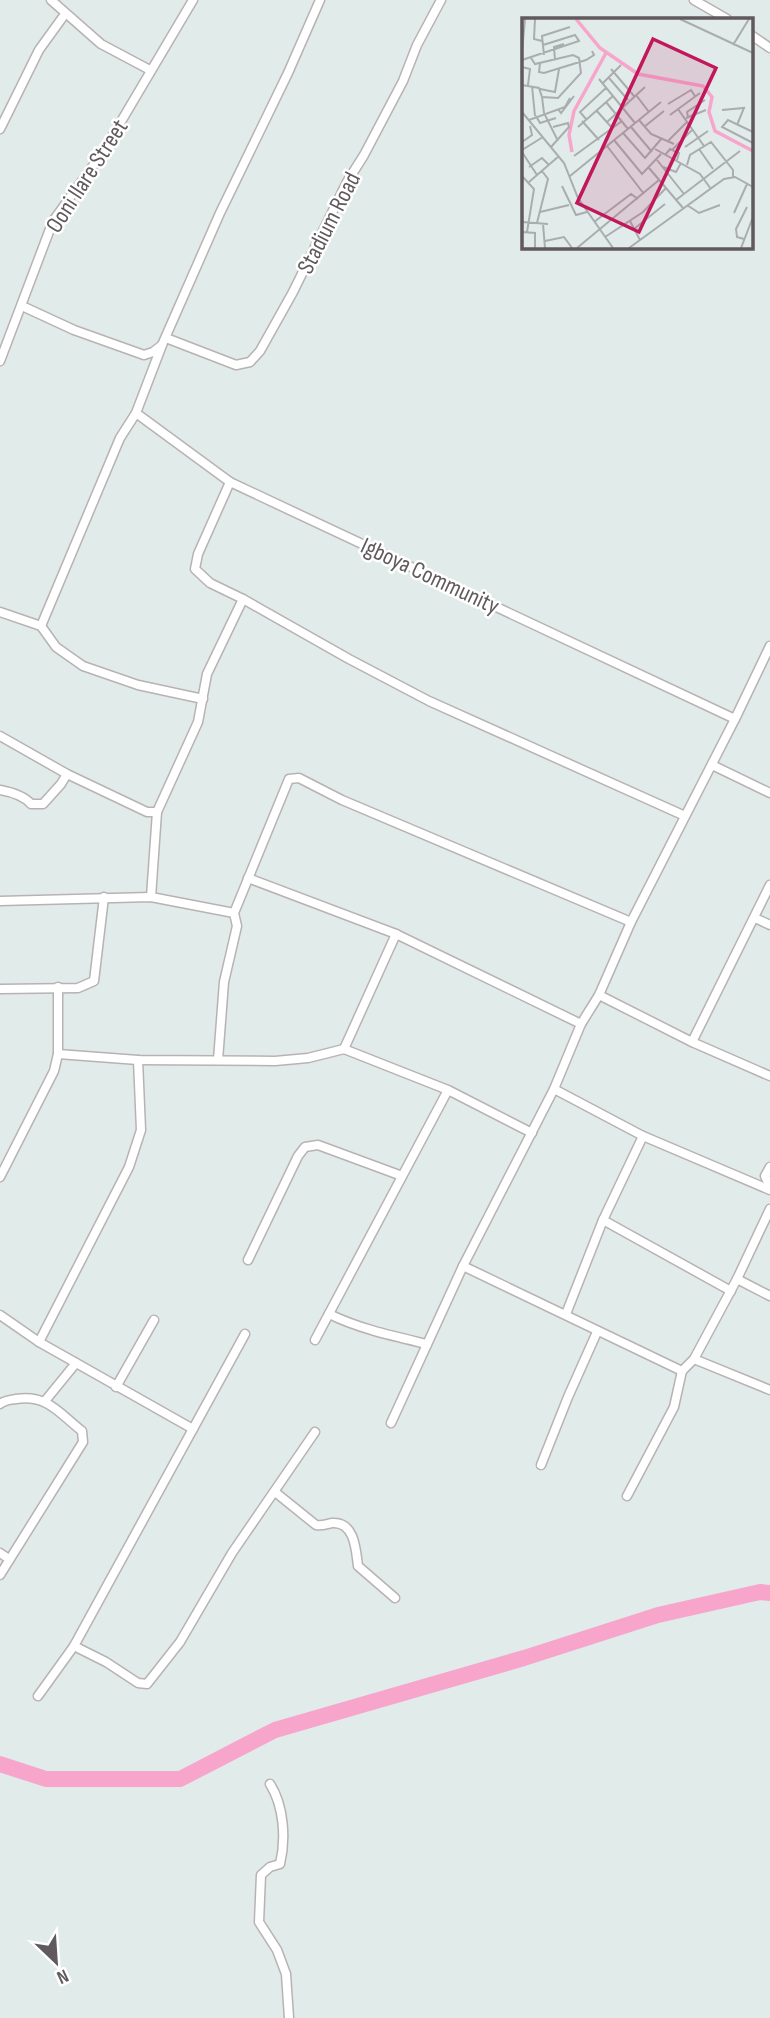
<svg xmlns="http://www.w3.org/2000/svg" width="770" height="2018" font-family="'Sofia Sans Condensed',sans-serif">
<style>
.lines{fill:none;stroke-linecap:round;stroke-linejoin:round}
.river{stroke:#f8a5cc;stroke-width:16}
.street-casing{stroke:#b8b2b3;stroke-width:11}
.street{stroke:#fff;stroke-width:8}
.labels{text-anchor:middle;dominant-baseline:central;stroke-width:5;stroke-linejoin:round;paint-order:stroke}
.street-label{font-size:24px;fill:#615a5c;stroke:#fff}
.inset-river{fill:none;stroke:#f8a5cc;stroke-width:3.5}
.inset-road{fill:none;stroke:#aaadad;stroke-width:2}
.view{fill:#c2185b;fill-opacity:0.15;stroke:#c2185b;stroke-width:3.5}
.inset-edge{fill:none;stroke:#615a5c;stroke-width:3.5}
</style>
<rect width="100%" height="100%" fill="#e1ebea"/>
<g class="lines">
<path class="river" d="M0 1764 46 1779H180L275 1730 524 1658 658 1615 760 1592 770 1593"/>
<defs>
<g id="street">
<path d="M51 0 101 44 150 70"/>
<path d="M694 0 727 19"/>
<path d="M751 35 770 48"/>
<path d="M0 129 39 50 65 14"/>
<path d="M22 306 74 330 144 355 153 352 162 345"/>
<path d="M166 338 236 365 250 362 260 351 293 292 347 182 364 155 403 81 417 45 441 0"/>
<path d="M0 361 53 221 103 152 193 0"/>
<path d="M136 413 230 482 735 719"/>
<path d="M230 482 198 554 195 569 210 583 243 599"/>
<path d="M0 612 41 626 56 647 83 666 138 685 203 699"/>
<path d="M41 626 120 438 136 413 162 345 220 213 288 73 320 0"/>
<path d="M0 736 67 774 147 812H157"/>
<path d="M712 765 770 793"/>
<path d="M0 790C11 792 24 796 31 804H43L61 784 67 774"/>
<path d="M248 878 396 934 581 1024"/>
<path d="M151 897 157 812 198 722 207 674 243 599 349 659 429 701 685 816"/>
<path d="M0 901 151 897 234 913"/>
<path d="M755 918 770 925"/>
<path d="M0 989 78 988 94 981 104 897"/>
<path d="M599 995 692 1042 770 1076"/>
<path d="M692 1042 770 885"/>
<path d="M344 1049 396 934"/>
<path d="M58 1054 138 1060 275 1061 308 1058 344 1049 448 1090 532 1133"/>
<path d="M218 1060 224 982 237 926 234 913 289 779 299 778 342 800 631 922"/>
<path d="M554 1089 643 1136 770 1190"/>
<path d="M770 1167 765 1176 770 1187"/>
<path d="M0 1177 54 1071 58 1054V987"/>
<path d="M603 1220 731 1291"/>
<path d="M248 1260 298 1156 305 1147 318 1145 402 1176"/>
<path d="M463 1266 682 1371"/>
<path d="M737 1279 770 1296"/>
<path d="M329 1314C360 1329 393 1336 427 1344"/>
<path d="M566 1314 603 1220 643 1136"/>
<path d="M0 1315 39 1342 193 1429"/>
<path d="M315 1340 448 1090"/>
<path d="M39 1342 129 1167 141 1130 138 1060"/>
<path d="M694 1359 770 1390"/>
<path d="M116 1387 154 1320"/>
<path d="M45 1401 76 1363"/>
<path d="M0 1404C5 1400 9 1400 16 1399 47 1394 59 1413 82 1431L83 1442 0 1575"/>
<path d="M391 1423 463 1266 554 1089 581 1024 599 995 631 922 735 719 770 646"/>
<path d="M541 1465 568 1397 597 1332"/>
<path d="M275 1492 316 1525C323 1526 326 1524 332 1523 355 1521 356 1551 358 1566L395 1598"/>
<path d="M627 1496 674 1407 682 1371 694 1359 737 1279 770 1209"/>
<path d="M0 1553 9 1559"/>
<path d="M74 1646 106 1662 138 1683 147 1684 180 1642 232 1553 315 1432"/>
<path d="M38 1696 74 1646 245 1334"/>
<path d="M270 1784C284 1806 286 1839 280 1864L270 1867 261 1875 259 1922 277 1950 286 1974 289 2018"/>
</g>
</defs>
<use href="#street" class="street-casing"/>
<use href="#street" class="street"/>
</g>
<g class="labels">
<g class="street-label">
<text transform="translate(87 176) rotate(-57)">Ooni Ilare Street</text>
<text transform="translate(329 223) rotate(-63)">Stadium Road</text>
<text transform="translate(430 576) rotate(25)">Igboya Community</text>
</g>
</g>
<g transform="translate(522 18)">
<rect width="231" height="231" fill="#e1ebea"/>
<path class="inset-river" d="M54 1 78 30 116 56 181 68 190 79 187 94 193 113 231 133M50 134 47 117 52 93 84 35"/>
<path class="inset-road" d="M13 1 12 21 20 23M158 1 231 35M211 27 227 1M0 34 3 1M22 37 20 18 48 9M0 42 57 23 53 17 21 27M33 42 32 29 42 26M18 45 17 54 22 55 64 42 72 37 70 33M0 49 8 51 6 67M89 51 112 78M87 60 106 82M77 61 113 105M81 65 99 47M0 67 17 70 20 79 36 80 59 55 57 40 51 37 13 46 9 40M10 68 13 98M18 71 33 74 37 51M114 77 127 94M20 79 22 95 36 123M84 84 106 111M146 86 169 72 173 78M36 91 39 95 52 78M156 91 182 128M74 92 91 111M200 92 222 90 215 107M0 94 42 145 56 180 91 230M148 97 178 75M14 98 18 105 34 100M166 99 165 94 183 82M164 100 184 92M64 101 58 94 84 70M7 102 43 89 48 80M117 102 129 116 152 126M60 103 77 122M85 104 123 69M56 109 91 78M109 109 130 134M122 109 142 93M231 114 206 102 200 109 231 125M101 115 123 140 140 120M92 122 120 156 139 136M146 123 165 104M0 124 10 117 8 108M85 128 122 176M29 129 47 109 46 105 31 109M163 129 186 113M133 131 178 156 189 171M177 131 191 151M0 132 21 119M150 132 170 112M0 134 15 157M143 137 148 131 157 135 155 142M52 138 100 103M135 142 162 176M165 147 168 137 189 124 211 152V159M7 149 20 140 27 147M141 149 154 154 159 145M127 150 161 190M0 158 12 171 5 214M48 158 139 84M7 164 37 138M40 168 54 197 65 194M154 182 218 133M165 187 177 195 198 187M18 194 47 187M212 195 225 166M108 203 118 222M0 204 26 206M72 204 109 176 116 181M15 205 26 161 20 153M21 206 23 230M112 211 143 186M0 214 13 215V230M83 219 121 194 144 170M222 221 215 219 214 211 225 189M23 223 42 219 50 230M55 230 137 162M107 230 202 161 213 159 231 169M219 230 231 199"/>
<path class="view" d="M131 21 194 50 117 214 55 185Z"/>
<rect width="231" height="231" class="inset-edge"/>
</g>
<g transform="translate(56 1962) rotate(155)" stroke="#ffffff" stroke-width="5" paint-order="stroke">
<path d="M0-5L12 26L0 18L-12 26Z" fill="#615a5c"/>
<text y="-10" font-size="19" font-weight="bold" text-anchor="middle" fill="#615a5c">N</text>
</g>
</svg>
